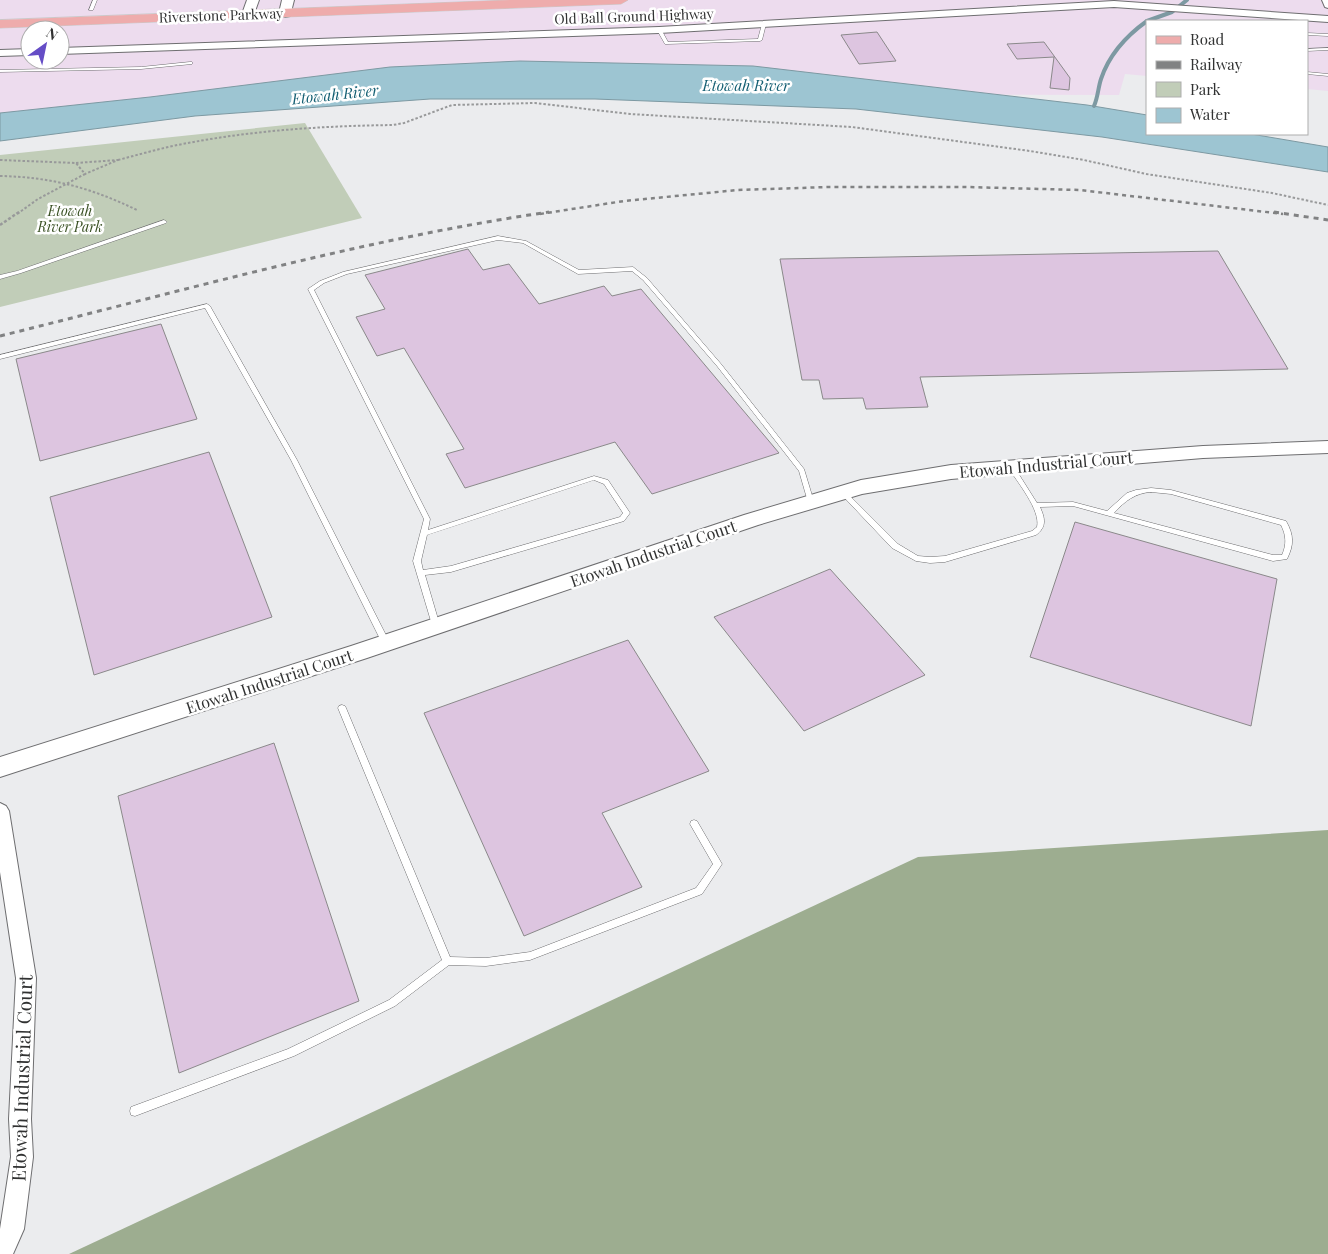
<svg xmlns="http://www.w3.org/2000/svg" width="1328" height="1254" font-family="'Playfair Display',serif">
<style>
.commercial{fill:#eddcee;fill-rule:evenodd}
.green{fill:#c1cdb8}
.forest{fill:#9dad90}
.water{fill:#9dc5d2;stroke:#7d99a2}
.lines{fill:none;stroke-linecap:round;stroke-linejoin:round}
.stream{stroke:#7d99a2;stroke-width:4}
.building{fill:#ddc5e0;stroke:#8a898a}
.lane-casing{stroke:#6e6e70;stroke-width:1}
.street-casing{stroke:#6e6e70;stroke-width:2}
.secondary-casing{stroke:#6e6e70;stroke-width:2}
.primary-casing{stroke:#c9caca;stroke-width:1}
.path-far1{stroke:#98999a;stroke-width:2;stroke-dasharray:2.5 2;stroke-linecap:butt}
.path{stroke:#98999a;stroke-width:2.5;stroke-dasharray:3 2;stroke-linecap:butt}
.lane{fill:#fff;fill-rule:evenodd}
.street{fill:#fff;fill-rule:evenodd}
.secondary{fill:#fff;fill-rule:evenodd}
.primary{fill:#eeacac;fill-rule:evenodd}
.rail-far1{stroke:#818283;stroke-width:2.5;stroke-dasharray:4 4;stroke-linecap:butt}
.rail{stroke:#818283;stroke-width:3;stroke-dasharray:5 5;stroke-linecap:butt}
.labels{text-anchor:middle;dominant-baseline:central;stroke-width:5;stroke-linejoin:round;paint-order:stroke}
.far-street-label{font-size:14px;fill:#313232;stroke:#fff}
.far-park-label{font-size:14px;font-style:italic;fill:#3b5225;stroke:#fff}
.far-water-label{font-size:15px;font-style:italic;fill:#135e72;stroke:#fff}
.street-label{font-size:16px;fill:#313232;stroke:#fff}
.near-street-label{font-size:19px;fill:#313232;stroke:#fff}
</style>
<rect width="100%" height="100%" fill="#ebecee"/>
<path class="commercial" d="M0 0H1328V91L1307 89V21H1147V76L1125 74 1119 95 828 94 684 80 0 123ZM30 30H60V60H30Z"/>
<path class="green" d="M305 123 362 218 0 307V155Z"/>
<path class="forest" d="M1328 830V1254H69L918 857Z"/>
<path class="water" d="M520 61 753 66 1087 105 1147 115V134H1251L1328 147V172L1102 137 856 109 595 99H430L195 116 0 141V113L150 97 390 67Z"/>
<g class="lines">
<g class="stream">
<path d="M1147 21 1172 12 1187 0"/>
<path d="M1094 106C1098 97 1098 88 1101 79 1109 55 1126 36 1147 21"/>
</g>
</g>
<g class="building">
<path d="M877 32 896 61 859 64 841 35Z"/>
<path d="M1044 42 1070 78 1069 90 1050 88 1054 57 1017 59 1007 44Z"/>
<path d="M468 249 483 270 509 264 539 304 604 286 612 296 641 289 779 453 652 494 615 442 465 488 446 454 464 449 404 348 377 356 356 317 385 309 365 275Z"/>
<path d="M1218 251 1288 369 920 377 928 407 866 409 863 398 823 399 819 380H802L780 259Z"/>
<path d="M161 324 197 419 40 461 16 359Z"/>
<path d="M209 452 272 617 94 675 50 497Z"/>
<path d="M1075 522 1277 579 1251 726 1030 657Z"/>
<path d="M830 569 925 675 804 731 714 617Z"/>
<path d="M628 640 709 771 602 813 642 887 524 936 424 713Z"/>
<path d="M274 743 359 1001 179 1073 118 796Z"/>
</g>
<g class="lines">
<defs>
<g id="lane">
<path d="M93 0H97L93 10H89Z"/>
<path d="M764 23 766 24 762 40 760 41 667 44H665L657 30 661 29 668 42 758 39 762 24Z"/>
<path d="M1307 33 1328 34V36L1307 35Z"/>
<path d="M1328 48V50L1307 51V49Z"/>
<path d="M190 62H192V64L141 69 0 72V70L141 67Z"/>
<path d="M1307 72 1328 74V76L1307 74Z"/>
<path d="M164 220 167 222 166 223 21 273 0 279V275L17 271Z"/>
<path d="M498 236 526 241 579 270 633 267 647 278 721 364 804 469 814 502 813 504H811L808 502 799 471 717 366 643 280 632 271 578 274 523 243 498 240 347 274 324 283 314 290 430 519 428 530 594 476 608 480 630 513 624 521 451 572 425 575 440 626 439 628H433L413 561 424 519 308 289 320 281 343 272ZM594 480 604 484 623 513 620 517 451 566 423 570 421 561 427 535Z"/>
<path d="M207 304 210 306 297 460 390 643 389 645H383L382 643 291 460 205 308 0 359V355Z"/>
<path d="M1009 465H1013L1037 503 1073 502 1107 511 1127 493 1136 490 1151 488 1171 490 1286 521C1294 535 1294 545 1287 559L1273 561 1073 506 1040 507C1045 518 1047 527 1036 535L945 562 930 563 916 561 892 548 839 492 840 490H844L898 544 918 556 930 557 945 556 1032 531 1037 527C1041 510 1017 482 1008 467ZM1151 492 1171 494 1281 525C1286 535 1287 544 1282 555H1273L1114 513C1125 501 1135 493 1151 492Z"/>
<path d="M342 705 345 706 346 708 450 957 486 958 530 952 696 888 713 864 690 824 691 821 694 820 697 821 722 864 702 894 530 960 486 966 449 965 395 1006 294 1056 135 1116 131 1115 130 1111 131 1107 288 1049 389 1000 442 960 338 708 339 706Z"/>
</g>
<g id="street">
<path d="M1322 0H1328V8L1325 7Z"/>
<path d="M1114 1 1328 16V22L1114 7 659 33 60 54V48L659 27Z"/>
<path d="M30 49V55L0 56V50Z"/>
<path d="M0 803 6 806 9 811 36 978 31 1119 33 1157 24 1229 13 1254H0V1229L11 1157 9 1119 16 978 0 872Z"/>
</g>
<g id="secondary">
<path d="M247 0H259L254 14 248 18 242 14Z"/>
<path d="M282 0H294L290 16 285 17 279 13Z"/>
<path d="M1328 441V453L1203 458 951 479 862 494 758 525 367 658 0 777V757L351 646 744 515 861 480 951 465 1203 446Z"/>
</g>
<path id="primary" d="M511 0H628L621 4 0 28V20Z"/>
</defs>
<use href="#lane" class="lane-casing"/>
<use href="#street" class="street-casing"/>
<use href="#secondary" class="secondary-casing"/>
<use href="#primary" class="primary-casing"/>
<g class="path-far1">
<path d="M0 160 76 163 85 174 38 199 17 214"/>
<path d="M118 160C141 154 165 147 188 143 256 130 324 126 393 125L404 123 452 105 535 103 630 114 852 127 1030 151 1084 160 1146 174 1272 193 1328 205"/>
<path d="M76 163 118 160 85 174"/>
<path d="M0 176C52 177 91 188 137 210"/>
</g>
<path class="path" d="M0 225 19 212"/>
<use href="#lane" class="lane"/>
<use href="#street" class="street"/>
<use href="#secondary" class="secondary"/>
<use href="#primary" class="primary"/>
<path class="rail-far1" d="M540 214 624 201 738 190 829 187H966L1080 190 1283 214"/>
<g class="rail">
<path d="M1274 212 1328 220"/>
<path d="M0 336C182 291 364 239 549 212"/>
</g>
</g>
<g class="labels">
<g class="far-street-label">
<text transform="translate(221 15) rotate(-2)">Riverstone Parkway</text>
<text transform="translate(634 16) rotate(-2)">Old Ball Ground Highway</text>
</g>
<g class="far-park-label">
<text x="70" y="210">Etowah<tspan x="70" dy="16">River Park</tspan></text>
</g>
<g class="far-water-label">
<text x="746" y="85">Etowah River</text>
<text transform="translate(335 94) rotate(-6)">Etowah River</text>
</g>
<g class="street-label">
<text transform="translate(1046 464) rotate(-5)">Etowah Industrial Court</text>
<text transform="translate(653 553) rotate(-19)">Etowah Industrial Court</text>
<text transform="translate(269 681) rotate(-18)">Etowah Industrial Court</text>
</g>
<g class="near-street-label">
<text transform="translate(21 1078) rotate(-88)">Etowah Industrial Court</text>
</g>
</g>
<rect x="1146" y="20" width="162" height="115" fill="#ffffff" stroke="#adadad"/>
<rect x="1156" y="36" width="25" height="8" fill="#eeacac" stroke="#adadad"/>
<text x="1190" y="45" font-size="15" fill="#313232">Road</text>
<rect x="1156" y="61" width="25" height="8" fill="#818283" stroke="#adadad"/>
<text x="1190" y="70" font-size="15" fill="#313232">Railway</text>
<rect x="1156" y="82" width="25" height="15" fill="#c1cdb8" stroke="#adadad"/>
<text x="1190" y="95" font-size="15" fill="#313232">Park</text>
<rect x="1156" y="108" width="25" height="15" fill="#9dc5d2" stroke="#adadad"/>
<text x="1190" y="120" font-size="15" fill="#313232">Water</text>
<g transform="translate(45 45) rotate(33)"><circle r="24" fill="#ffffff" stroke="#adadad"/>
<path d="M0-4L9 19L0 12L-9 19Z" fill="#654dc6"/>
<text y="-8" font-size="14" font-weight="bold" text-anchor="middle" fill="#313232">N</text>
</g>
</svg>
